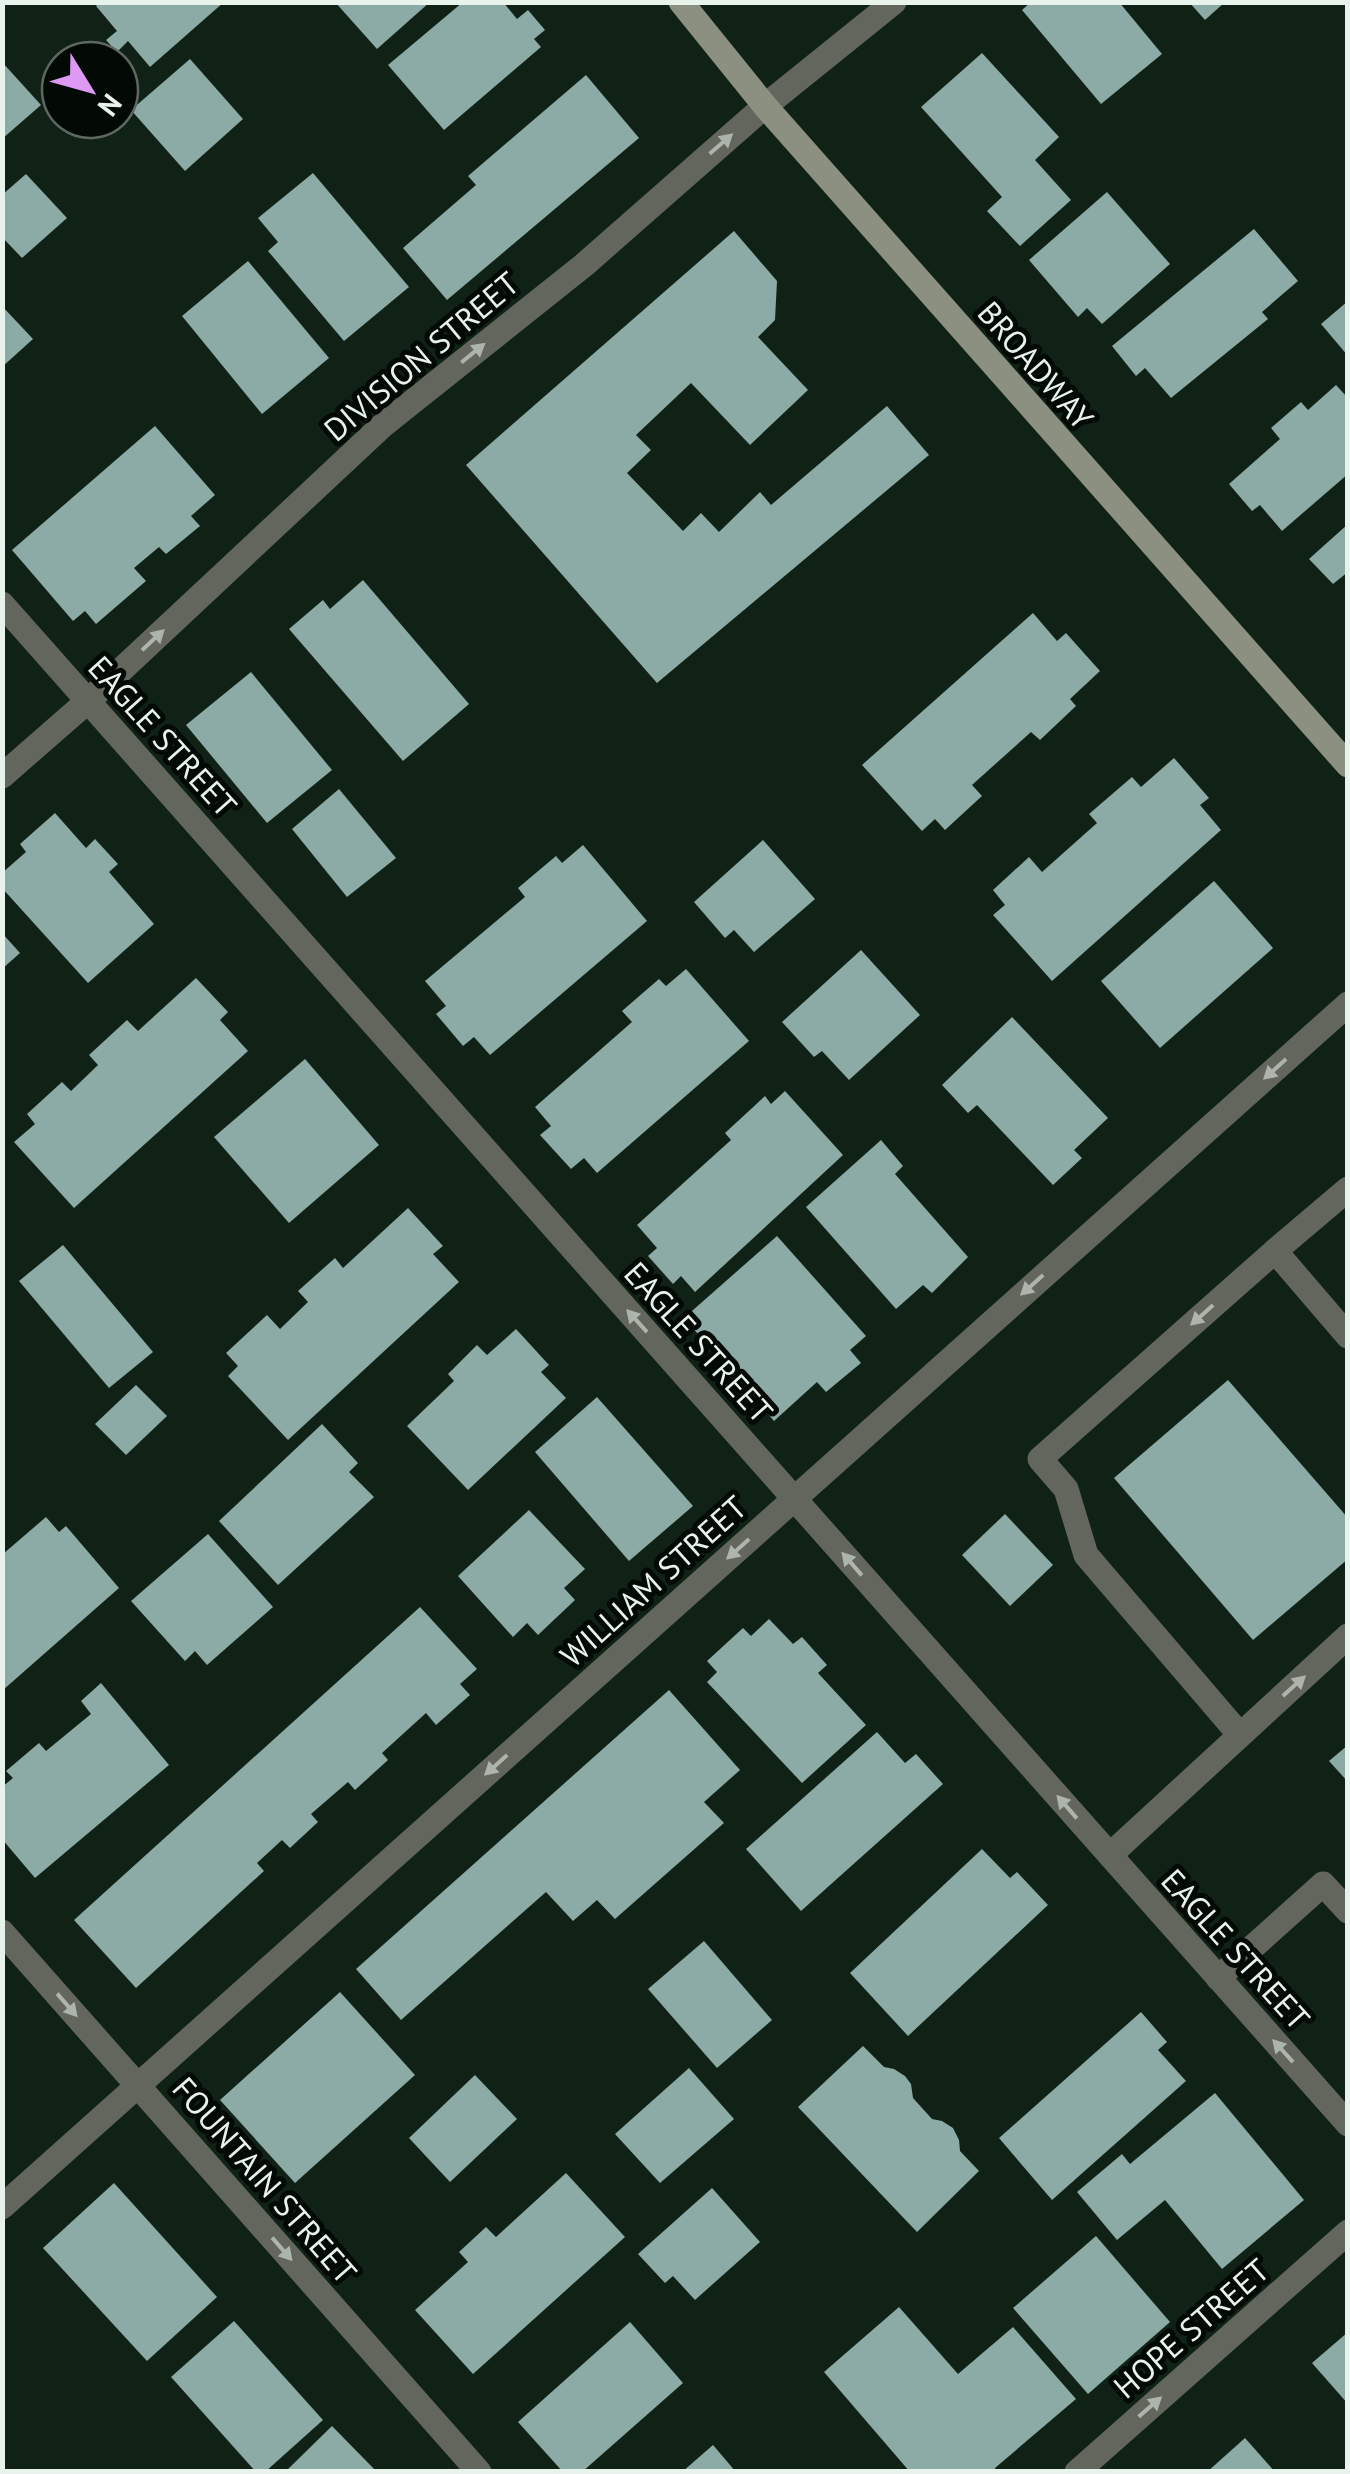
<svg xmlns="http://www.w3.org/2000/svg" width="1350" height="2474" font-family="'PT Sans',sans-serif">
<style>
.building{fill:#8caaa6}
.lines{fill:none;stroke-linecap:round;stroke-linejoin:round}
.service{stroke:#63665c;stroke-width:25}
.minor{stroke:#63665c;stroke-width:25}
.secondary{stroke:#8b9080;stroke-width:25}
.oneway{fill:#acb4ab}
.labels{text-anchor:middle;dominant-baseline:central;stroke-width:10;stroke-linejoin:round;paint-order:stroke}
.street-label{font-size:32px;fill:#e8f4eb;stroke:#030905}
</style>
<rect width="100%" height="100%" fill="#0f2215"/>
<g class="building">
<path d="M100 2H224L150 67 128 41 117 52 106 40 117 31 96 6Z"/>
<path d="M335 2H430L377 49Z"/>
<path d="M463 2H503L517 19 528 10 545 30 534 39 541 47 444 130 388 65Z"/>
<path d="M1031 2H1119L1162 54 1101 104 1022 10Z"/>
<path d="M1189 2H1225L1205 20Z"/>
<path d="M982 53 1059 137 1035 160 1071 200 1020 246 987 211 1002 197 921 107Z"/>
<path d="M190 59 243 119 185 171 131 110Z"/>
<path d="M2 62 41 105 2 139Z"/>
<path d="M586 75 639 138 447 300 403 248 476 185 468 176Z"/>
<path d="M313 173 409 287 344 341 268 251 278 242 258 218Z"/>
<path d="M26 174 67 218 22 258 2 237V195Z"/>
<path d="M1107 192 1170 264 1102 324 1087 308 1078 317 1029 260Z"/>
<path d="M1254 229 1298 281 1262 312 1268 319 1171 398 1145 368 1136 376 1112 346Z"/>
<path d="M734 231 777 281 775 320 758 337 808 390 750 445 691 383 636 435 651 450 627 473 683 531 701 513 719 532 760 492 771 505 887 406 929 455 657 683 466 465Z"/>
<path d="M248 261 329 358 262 414 182 316Z"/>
<path d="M1348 301V356L1321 324Z"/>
<path d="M2 306 33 339 2 367Z"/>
<path d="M1336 385 1348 398V474L1282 531 1260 505 1252 511 1229 484 1280 439 1271 428 1301 402 1308 410Z"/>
<path d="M155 426 215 495 191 516 200 526 166 554 159 547 134 568 146 581 96 624 85 611 73 621 12 550Z"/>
<path d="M1348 524V572L1333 584 1309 559Z"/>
<path d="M363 580 469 704 403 761 289 629 323 600 330 609Z"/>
<path d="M1033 613 1057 641 1066 633 1100 671 1070 699 1076 706 1040 740 1031 732 972 785 982 796 945 830 935 819 922 831 862 765Z"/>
<path d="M251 672 332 770 267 823 186 725Z"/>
<path d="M1174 758 1209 798 1200 805 1221 830 1052 981 993 915 1005 905 993 890 1029 857 1042 872 1097 823 1089 814 1132 777 1141 787Z"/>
<path d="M339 789 396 858 347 897 292 829Z"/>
<path d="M55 813 86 848 95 839 118 864 109 872 154 924 88 983 2 888V873L26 852 20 844Z"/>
<path d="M763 840 815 899 754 952 734 930 725 938 694 902Z"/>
<path d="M583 845 647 921 490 1055 474 1037 463 1046 436 1014 446 1006 425 981 525 897 518 888 556 856 562 863Z"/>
<path d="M1214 881 1273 948 1160 1048 1101 981Z"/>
<path d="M2 933 20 953 2 969Z"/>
<path d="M861 950 920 1015 849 1080 822 1051 814 1057 782 1022Z"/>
<path d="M686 969 749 1041 597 1173 584 1158 571 1169 540 1135 551 1126 535 1107 632 1022 622 1011 659 979 666 986Z"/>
<path d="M196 978 228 1012 220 1020 248 1051 74 1208 14 1142 35 1124 27 1114 62 1082 71 1091 98 1065 89 1055 127 1020 138 1031Z"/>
<path d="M1012 1017 1108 1118 1074 1150 1082 1158 1053 1185 977 1105 968 1113 942 1085Z"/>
<path d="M305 1059 379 1145 289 1223 214 1137Z"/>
<path d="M785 1091 843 1155 695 1292 681 1276 673 1284 648 1256 657 1248 637 1225 731 1140 725 1133 765 1096 771 1104Z"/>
<path d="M881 1140 903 1166 895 1174 968 1257 932 1293 923 1285 896 1309 806 1207Z"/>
<path d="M408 1208 443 1246 433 1254 459 1282 288 1440 228 1376 238 1366 226 1353 267 1315 280 1329 308 1302 298 1291 335 1258 343 1268Z"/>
<path d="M777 1236 866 1336 850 1350 861 1363 826 1392 817 1382 774 1421 684 1318Z"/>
<path d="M63 1245 153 1352 109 1388 19 1281Z"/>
<path d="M516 1329 549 1365 541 1372 566 1398 468 1490 407 1426 454 1381 448 1374 477 1345 487 1355Z"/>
<path d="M1228 1380 1348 1518V1559L1253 1640 1114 1478Z"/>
<path d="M136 1385 167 1416 126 1455 95 1424Z"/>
<path d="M597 1397 693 1506 629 1561 535 1452Z"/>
<path d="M322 1424 358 1463 349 1472 374 1497 278 1585 219 1521Z"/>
<path d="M529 1510 585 1569 564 1588 575 1600 538 1635 527 1623 513 1637 458 1576Z"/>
<path d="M1005 1514 1053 1565 1010 1606 962 1555Z"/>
<path d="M46 1517 59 1532 66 1526 119 1588 3 1690V1554Z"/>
<path d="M208 1534 273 1607 207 1665 195 1651 185 1661 131 1601Z"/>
<path d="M420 1607 477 1669 460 1684 470 1695 436 1725 426 1713 382 1753 388 1760 355 1790 348 1782 311 1814 318 1822 290 1848 282 1840 257 1863 264 1871 136 1988 74 1920Z"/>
<path d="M769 1619 793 1644 802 1637 827 1665 818 1673 866 1725 802 1783 707 1682 717 1672 707 1661 743 1628 751 1636Z"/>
<path d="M101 1683 169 1765 35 1878 2 1839V1787L13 1778 6 1771 39 1743 46 1751 91 1714 81 1701Z"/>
<path d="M669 1690 740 1770 704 1802 724 1823 615 1919 597 1900 573 1921 546 1892 401 2020 356 1969Z"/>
<path d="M877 1732 905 1763 916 1754 943 1784 801 1911 746 1849Z"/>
<path d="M1348 1745V1782L1329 1761Z"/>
<path d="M982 1849 1010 1878 1017 1872 1048 1905 908 2036 850 1973Z"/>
<path d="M704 1941 772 2020 717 2068 648 1989Z"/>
<path d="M340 1992 415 2075 295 2183 220 2100Z"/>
<path d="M1141 2012 1167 2042 1158 2050 1186 2081 1052 2200 999 2138Z"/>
<path d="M863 2046 884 2067 894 2069 905 2076 911 2084 913 2098 932 2119 942 2121 953 2128 959 2140 960 2151 979 2171 917 2232 798 2107Z"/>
<path d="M689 2068 734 2119 660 2183 615 2134Z"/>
<path d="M475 2075 517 2119 450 2182 409 2138Z"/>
<path d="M1215 2093 1304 2200 1222 2269 1165 2200 1117 2240 1077 2192 1122 2154 1130 2164Z"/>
<path d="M566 2173 625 2237 473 2374 415 2310 468 2262 459 2252 486 2227 496 2237Z"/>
<path d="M114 2183 217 2297 147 2361 43 2248Z"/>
<path d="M712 2188 760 2242 695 2300 673 2276 665 2283 638 2254Z"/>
<path d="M1096 2236 1170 2322 1088 2394 1013 2308Z"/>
<path d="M899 2307 958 2374 1013 2327 1076 2399 995 2468V2472H910L824 2372Z"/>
<path d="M234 2321 323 2420 265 2472H256L171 2377Z"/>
<path d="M630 2322 683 2383 582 2472H563L518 2422Z"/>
<path d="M1348 2332V2404L1312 2363Z"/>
<path d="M332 2426 377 2472H285Z"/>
<path d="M1245 2438 1275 2472H1207Z"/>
<path d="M713 2445 736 2472H682Z"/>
</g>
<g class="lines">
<g class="service">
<path d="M1275 1251 1348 1336"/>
<path d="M1240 1735 1086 1555 1066 1489 1040 1459 1275 1251 1348 1189"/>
<path d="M1110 1855 1348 1636"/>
<path d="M1218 1978 1323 1884 1348 1911"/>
</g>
<g class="minor">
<path d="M2 604 1348 2124"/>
<path d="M2 776 88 701 382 426 584 265 765 106 894 2"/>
<path d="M2 1932 479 2472"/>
<path d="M2 2207 1348 1004"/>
<path d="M1077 2472 1348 2232"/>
</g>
<path class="secondary" d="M681 2 765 106 1348 765"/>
</g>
<defs><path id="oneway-solid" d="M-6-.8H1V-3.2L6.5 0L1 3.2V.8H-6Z" transform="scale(2.5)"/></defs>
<g class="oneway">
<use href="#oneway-solid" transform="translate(721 144) rotate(-41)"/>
<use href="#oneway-solid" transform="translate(473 353) rotate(-39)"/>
<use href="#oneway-solid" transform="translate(153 640) rotate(-43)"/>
<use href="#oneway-solid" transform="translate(1275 1069) rotate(138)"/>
<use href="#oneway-solid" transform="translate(1032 1285) rotate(138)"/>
<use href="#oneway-solid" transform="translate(1202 1315) rotate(138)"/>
<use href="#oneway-solid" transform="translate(637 1321) rotate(-132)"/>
<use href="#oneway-solid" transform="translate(738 1549) rotate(138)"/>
<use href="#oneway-solid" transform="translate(852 1564) rotate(-131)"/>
<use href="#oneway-solid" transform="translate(1294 1686) rotate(-42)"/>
<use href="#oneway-solid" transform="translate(496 1765) rotate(138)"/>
<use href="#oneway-solid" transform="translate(1067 1807) rotate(-131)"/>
<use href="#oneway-solid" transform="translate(67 2005) rotate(49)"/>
<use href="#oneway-solid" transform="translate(1283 2051) rotate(-132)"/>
<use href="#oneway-solid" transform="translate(282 2249) rotate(49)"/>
<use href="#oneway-solid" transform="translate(1150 2407) rotate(-41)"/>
</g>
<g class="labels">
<g class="street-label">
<text transform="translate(421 356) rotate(-40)">DIVISION STREET</text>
<text transform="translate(1036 365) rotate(49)">BROADWAY</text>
<text transform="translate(163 736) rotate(48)">EAGLE STREET</text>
<text transform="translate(699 1342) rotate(48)">EAGLE STREET</text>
<text transform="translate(653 1581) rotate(-42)">WILLIAM STREET</text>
<text transform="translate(1236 1949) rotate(48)">EAGLE STREET</text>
<text transform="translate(265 2180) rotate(49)">FOUNTAIN STREET</text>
<text transform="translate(1191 2328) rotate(-41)">HOPE STREET</text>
</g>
</g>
<rect width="1350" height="2474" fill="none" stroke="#e8f4eb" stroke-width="10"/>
<g transform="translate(90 90) rotate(127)"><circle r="48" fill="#030905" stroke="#5f6761" stroke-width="2.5"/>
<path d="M0-8L18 38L0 25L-18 38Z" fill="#dd99f3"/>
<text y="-15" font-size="28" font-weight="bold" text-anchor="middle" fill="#e8f4eb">N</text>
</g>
</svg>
